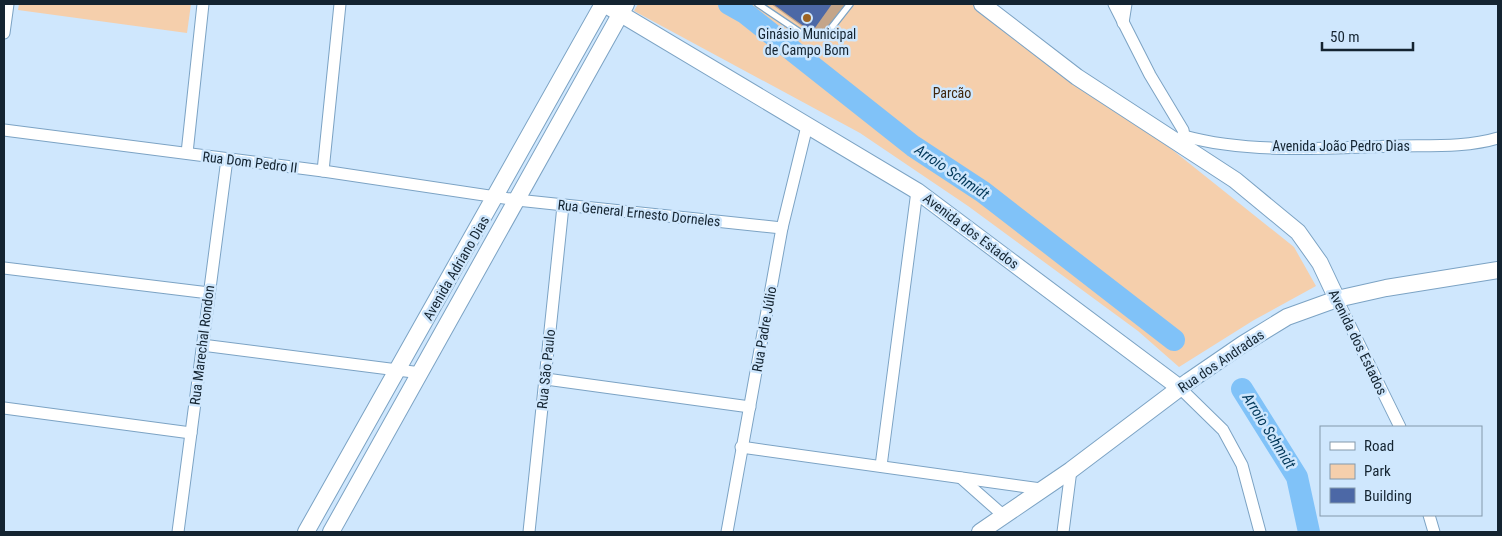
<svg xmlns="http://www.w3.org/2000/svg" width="1502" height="536" font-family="'Roboto Condensed',sans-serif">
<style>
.green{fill:#f5cfac}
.shadow{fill:#0003}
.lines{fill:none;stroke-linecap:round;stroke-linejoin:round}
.river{stroke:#80c2f8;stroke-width:22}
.building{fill:#4c68a6}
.lane-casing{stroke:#7ca3c4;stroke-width:8}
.street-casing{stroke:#7ca3c4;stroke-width:13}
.secondary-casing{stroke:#7ca3c4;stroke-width:18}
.lane{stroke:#fff;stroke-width:5.5}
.street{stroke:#fff;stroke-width:11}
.secondary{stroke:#fff;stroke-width:16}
.poi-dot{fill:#9d6322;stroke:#cfe7fd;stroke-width:2}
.labels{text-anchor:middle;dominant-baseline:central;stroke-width:5;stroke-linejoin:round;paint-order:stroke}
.poi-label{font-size:14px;fill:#142431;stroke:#cfe7fd}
.park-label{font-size:14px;fill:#40270d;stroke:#cfe7fd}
.street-label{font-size:14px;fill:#142431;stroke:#cfe7fd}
.water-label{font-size:15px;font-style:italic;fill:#02385a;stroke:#cfe7fd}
</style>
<rect width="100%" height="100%" fill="#cfe7fd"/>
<g class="green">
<path d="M19 4H191L187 33 18 10Z"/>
<path d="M638 4H975L1135 120 1294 247 1316 286 1254 320 1179 367 1138 331 968 206 860 133 634 11Z"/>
</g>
<path class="shadow" d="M771 4H845L846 6 821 40Z"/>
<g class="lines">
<g class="river">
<path d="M729 4 745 13 913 146 983 192 1174 340"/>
<path d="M1242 389 1297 477 1309 532"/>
</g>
</g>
<path class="building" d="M773 4H832L812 32Z"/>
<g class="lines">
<defs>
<path id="lane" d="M758 4 807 37 828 32 850 4"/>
<g id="street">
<path d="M1114 4 1150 75 1183 130 1184 136 1180 142"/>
<path d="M1123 23 1126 4"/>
<path d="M4 33 8 4"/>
<path d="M4 130 323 171 517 200 782 228"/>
<path d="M1184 136C1250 154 1324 148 1392 146 1427 145 1465 148 1498 138"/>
<path d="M187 153 203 4"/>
<path d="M323 171 340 4"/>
<path d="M4 268 209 293"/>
<path d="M1337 299 1400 427"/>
<path d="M202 345 421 373"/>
<path d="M546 379 750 407"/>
<path d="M1180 388 1223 430 1242 465 1260 532"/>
<path d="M4 408 191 433"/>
<path d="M741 447 1041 489"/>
<path d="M881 466 917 191"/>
<path d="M961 478 1004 516"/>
<path d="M1429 515 1434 532"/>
<path d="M178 532 227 159"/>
<path d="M529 532 563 206"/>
<path d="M727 532 782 228 807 126"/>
<path d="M1063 532 1071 470"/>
</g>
<g id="secondary">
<path d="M604 4 917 191 1180 388"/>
<path d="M982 4 1077 77 1235 180 1298 232 1320 263 1337 299"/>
<path d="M306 532 603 4"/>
<path d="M331 532 626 4"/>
<path d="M980 532 1071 470 1189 381 1243 344 1287 317 1337 299 1386 288 1498 270"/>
</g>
</defs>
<use href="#lane" class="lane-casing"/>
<use href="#street" class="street-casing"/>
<use href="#secondary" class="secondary-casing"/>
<use href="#lane" class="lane"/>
<use href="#street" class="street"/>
<use href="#secondary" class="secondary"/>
</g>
<circle class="poi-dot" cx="807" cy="18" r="5"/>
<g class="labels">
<g class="poi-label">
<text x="807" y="34">Ginásio Municipal<tspan x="807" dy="16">de Campo Bom</tspan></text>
</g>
<g class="park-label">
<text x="952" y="93">Parcão</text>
</g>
<g class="street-label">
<text x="1341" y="146">Avenida João Pedro Dias</text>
<text transform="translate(250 162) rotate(7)">Rua Dom Pedro II</text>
<text transform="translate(639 213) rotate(6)">Rua General Ernesto Dorneles</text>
<text transform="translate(971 231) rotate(37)">Avenida dos Estados</text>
<text transform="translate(456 268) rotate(-60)">Avenida Adriano Dias</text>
<text transform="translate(764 329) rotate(-80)">Rua Padre Júlio</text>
<text transform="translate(1358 342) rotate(64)">Avenida dos Estados</text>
<text transform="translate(202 345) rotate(-83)">Rua Marechal Rondon</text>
<text transform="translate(1221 361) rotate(-34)">Rua dos Andradas</text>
<text transform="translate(546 369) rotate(-84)">Rua São Paulo</text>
</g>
<g class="water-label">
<text transform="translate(952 172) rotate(34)">Arroio Schmidt</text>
<text transform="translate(1269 431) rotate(58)">Arroio Schmidt</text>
</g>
</g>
<rect width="1502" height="536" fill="none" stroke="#142431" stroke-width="10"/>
<rect x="1320" y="426" width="162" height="90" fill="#cfe7fd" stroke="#8499ab"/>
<rect x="1330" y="442" width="25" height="8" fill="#ffffff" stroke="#8499ab"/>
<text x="1364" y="451" font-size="15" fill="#142431">Road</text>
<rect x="1330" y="464" width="25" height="15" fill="#f5cfac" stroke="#8499ab"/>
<text x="1364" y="476" font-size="15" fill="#142431">Park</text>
<rect x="1330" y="488" width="25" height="15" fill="#4c68a6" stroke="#8499ab"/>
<text x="1364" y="501" font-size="15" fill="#142431">Building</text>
<path d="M1322 42v8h91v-8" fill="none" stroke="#142431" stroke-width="2.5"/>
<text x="1330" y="42" font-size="15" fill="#142431" stroke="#cfe7fd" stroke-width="4" paint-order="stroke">50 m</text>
</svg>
